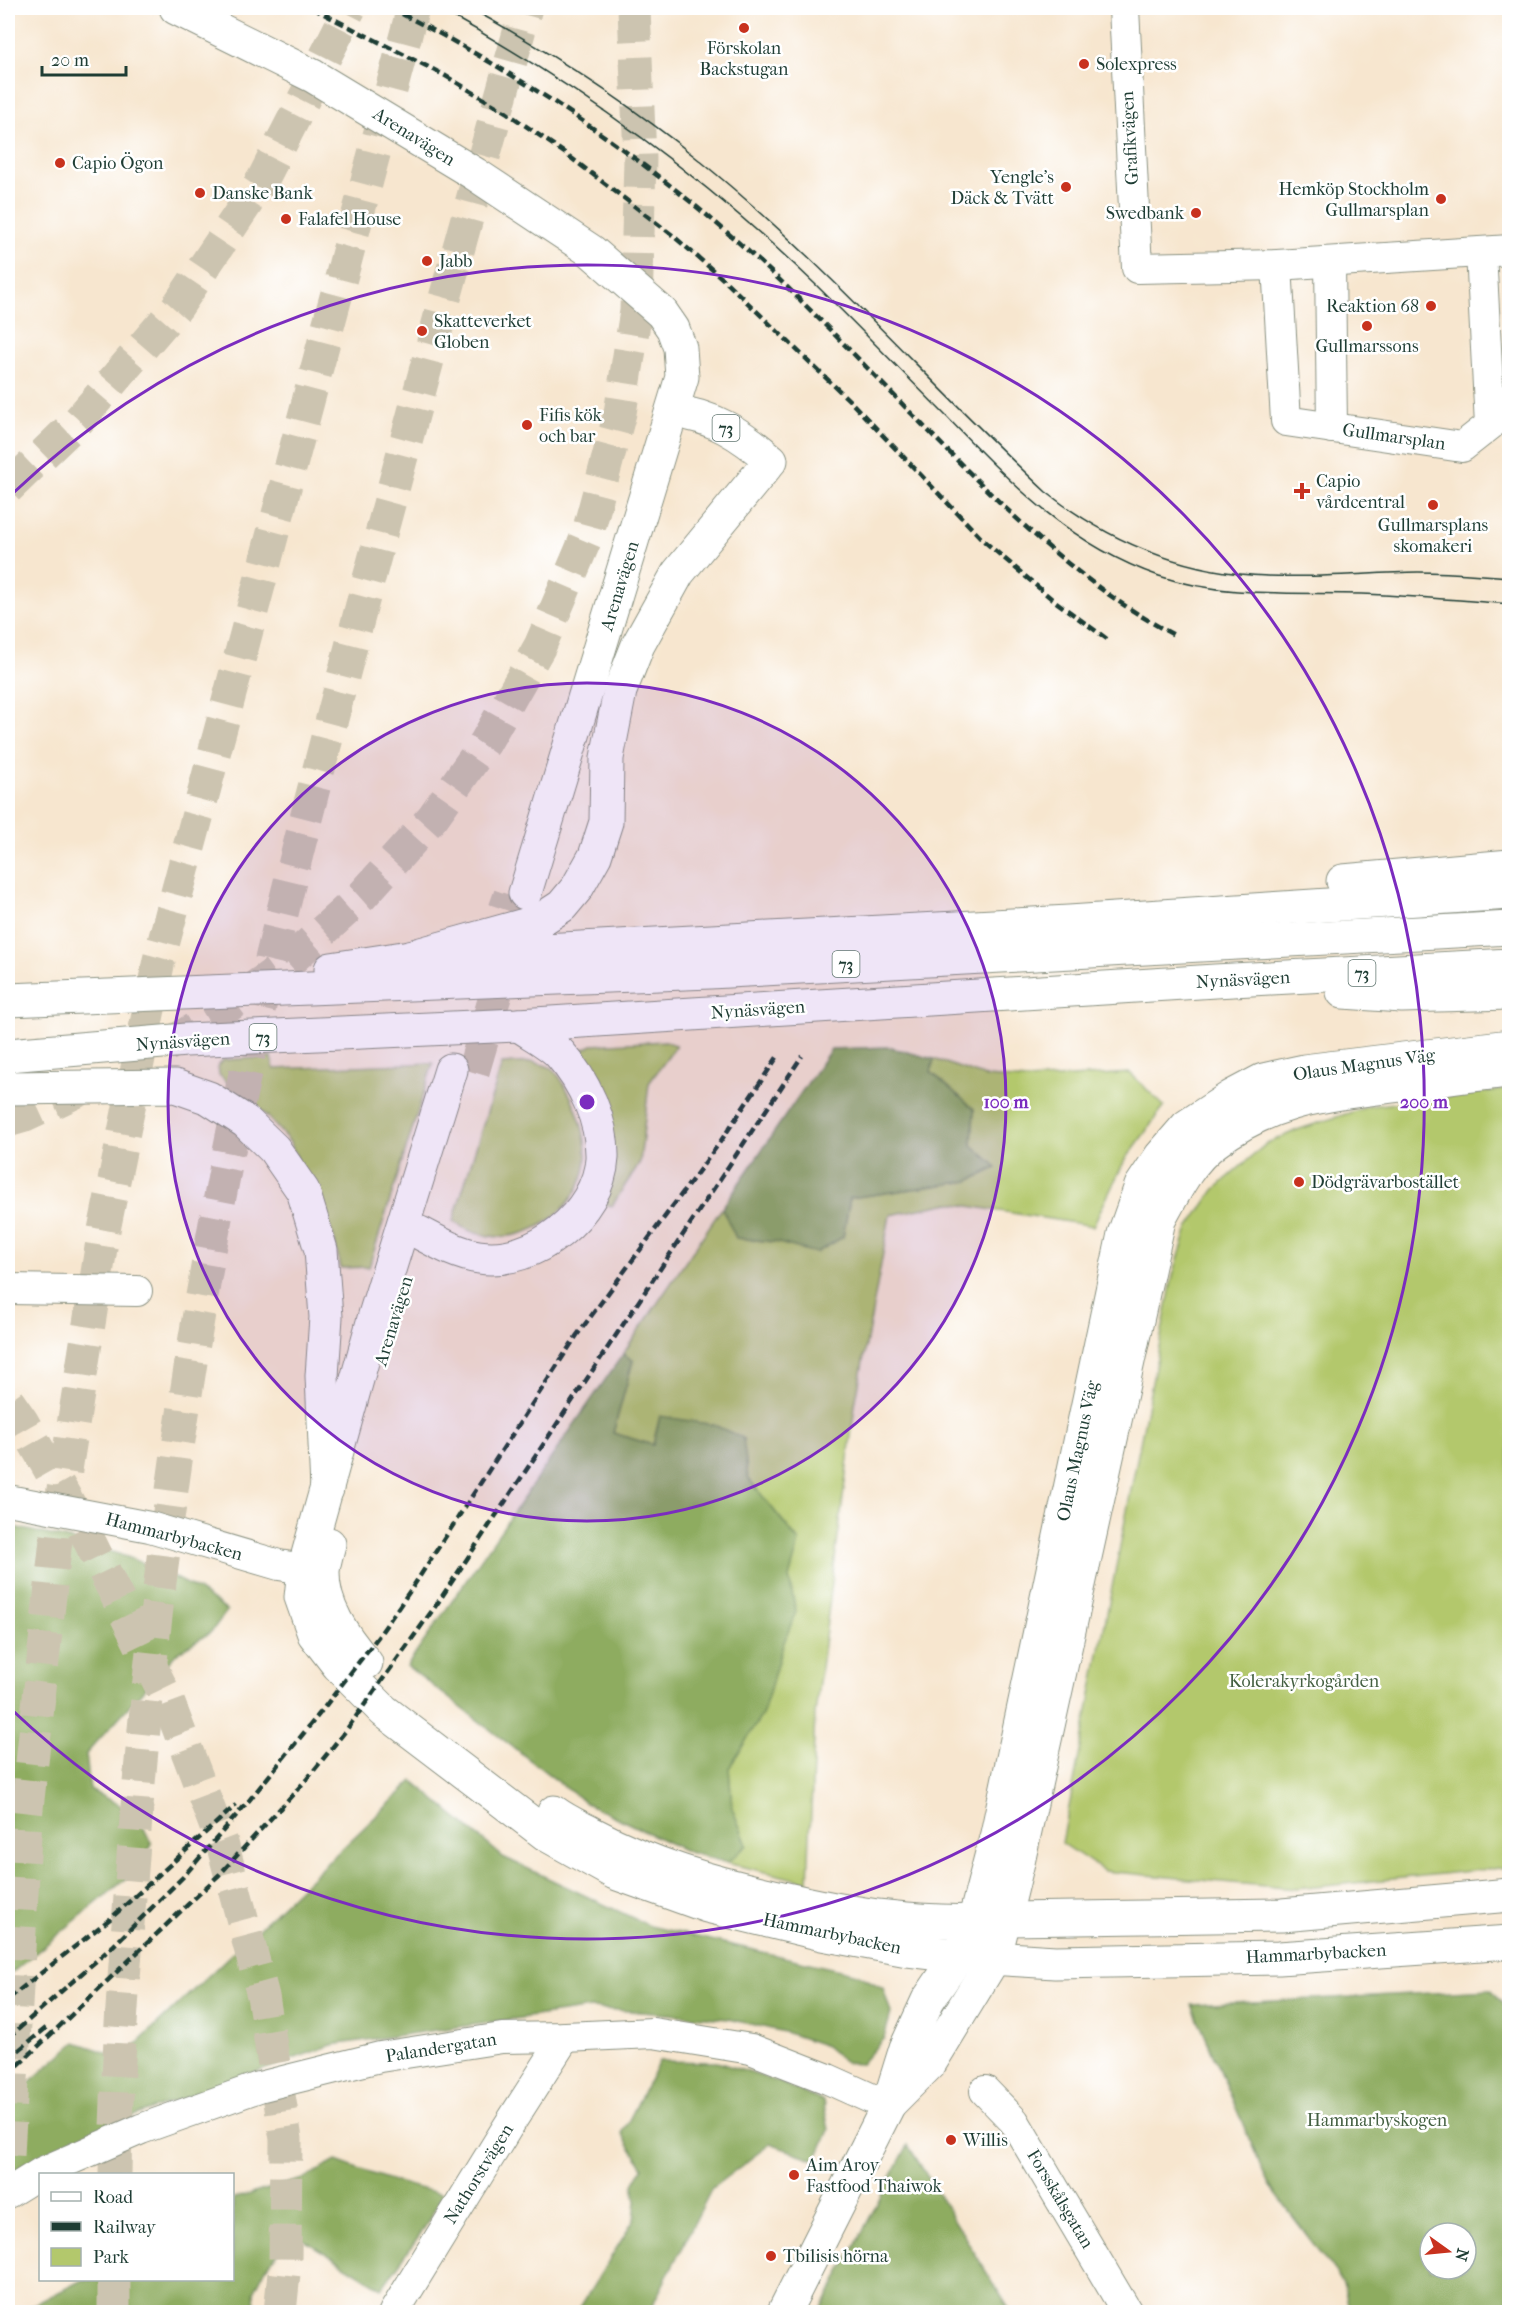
<svg xmlns="http://www.w3.org/2000/svg" width="1517" height="2320" font-family="'IM FELL French Canon',serif">
<style>
.green{fill:#b3c86c;stroke:#698250;stroke-width:1.5}
.forest{fill:#8eac60;stroke:#56744a;stroke-width:1.5;fill-rule:evenodd}
.lines{fill:none;stroke-linecap:round;stroke-linejoin:round}
.secondary-tunnel{stroke:#ccc4b0;stroke-width:33;stroke-dasharray:33 16;stroke-linecap:butt}
.motorway-tunnel{stroke:#ccc4b0;stroke-width:33;stroke-dasharray:33 16;stroke-linecap:butt}
.minor-casing{stroke:#8b9282;stroke-width:32}
.tertiary-casing{stroke:#8b9282;stroke-width:35}
.secondary-casing{stroke:#8b9282;stroke-width:35}
.trunk-casing{stroke:#8b9282;stroke-width:35}
.minor{stroke:#fff;stroke-width:30}
.tertiary{stroke:#fff;stroke-width:33}
.secondary{stroke:#fff;stroke-width:33}
.trunk{stroke:#fff;stroke-width:33}
.tram{stroke:#1f3d34;stroke-width:1.5}
.rail{stroke:#1f3d34;stroke-width:4.5;stroke-dasharray:9 4.5;stroke-linecap:butt}
.ring{fill:none;stroke:#7b2cbf;stroke-width:3}
.poi-dot{fill:#c8321e;stroke:#fff;stroke-width:2}
.labels{text-anchor:middle;dominant-baseline:central;stroke-width:5;stroke-linejoin:round;paint-order:stroke}
.shield{fill:#fff;stroke:#627771;stroke-width:1.5}
.shield-label{font-size:16px;font-weight:bold;fill:#1f3d34}
.poi-label{font-size:18px;fill:#1f3d34;stroke:#fff;text-anchor:start}
.street-label{font-size:18px;fill:#1f3d34;stroke:#fff}
.park-label{font-size:18px;fill:#446042;stroke:#fff}
.centre{fill:#7b2cbf;stroke:#fff;stroke-width:3}
.ring-label{font-size:18px;text-anchor:middle;font-weight:bold;fill:#7b2cbf;stroke:#fff;stroke-width:5;stroke-linejoin:round;paint-order:stroke}
</style>
<rect width="100%" height="100%" fill="#fff"/>
<filter id="ink" filterUnits="userSpaceOnUse"><feTurbulence type="fractalNoise" baseFrequency=".0167" numOctaves="2"/><feDisplacementMap in="SourceGraphic" scale="12" xChannelSelector="R" yChannelSelector="G"/><feConvolveMatrix kernelMatrix="1 2 1 2 8 2 1 2 1" color-interpolation-filters="sRGB"/></filter>
<filter id="wash" filterUnits="userSpaceOnUse"><feTurbulence type="fractalNoise" baseFrequency=".008" numOctaves="4" result="noise"/><feDisplacementMap in="SourceGraphic" scale="24" xChannelSelector="R" yChannelSelector="G"/><feGaussianBlur stdDeviation="1.35" result="paint"/><feColorMatrix in="noise" values="0 0 0 0 0 0 0 0 0 0 0 0 0 0 0 0 0 1.4 0 .05"/><feComposite in="paint" operator="in"/></filter>
<g filter="url(#wash)">
<rect width="100%" height="100%" fill="#f7e6cf"/>
<g class="green">
<path d="M666 1041 676 1046 649 1083 640 1162 612 1206 602 1204 578 1052 592 1045Z"/>
<path d="M272 1057 274 1069 433 1063 369 1267 341 1268 333 1235 289 1141 267 1116 219 1075 218 1065 223 1060Z"/>
<path d="M934 1059 986 1077 1028 1080 1130 1073 1164 1106 1124 1162 1093 1226 950 1203 890 1215 855 1405 815 1714 808 1882 727 1863 747 1845 732 1808 729 1768 763 1713 781 1650 795 1612 789 1578 799 1541 748 1478 660 1416 653 1445 613 1433 633 1361 623 1354 722 1208 737 1238 775 1242 843 1237 850 1198 969 1181 997 1168 972 1145 974 1109 931 1072Z"/>
<path d="M533 1062C538 1064 546 1065 551 1068 560 1074 573 1100 577 1111 585 1132 590 1157 582 1179 563 1228 498 1256 453 1221L502 1064Z"/>
<path d="M1509 1089V1867L1296 1889 1104 1871 1062 1843 1173 1275 1188 1228 1214 1190 1266 1144 1297 1130 1370 1106Z"/>
</g>
<g class="forest">
<path d="M888 1047 934 1059 931 1072 974 1109 972 1145 997 1167 969 1181 850 1198 843 1237 816 1253 775 1242 736 1238 722 1208 831 1049Z"/>
<path d="M623 1354 633 1360 613 1433 653 1445 660 1416 714 1425 743 1438 748 1478 799 1542 789 1578 796 1612 781 1650 763 1713 729 1768 732 1808 747 1845 727 1863 688 1852 586 1803 407 1666Z"/>
<path d="M8 1526C70 1538 132 1553 189 1585 202 1592 215 1602 227 1611L211 1632 177 1653 86 1754 90 1790 137 1814 152 1845 134 1872 8 1976Z"/>
<path d="M413 1781 503 1857 650 1926 857 1974 883 1988 891 2013 884 2038 861 2064 846 2063 826 2046 788 2033 729 2019 591 2008 332 2045 108 2125 25 2165 8 2177V2100L76 2042 122 2058Z"/>
<path d="M1491 1990 1509 2010V2312H1350L1343 2283 1269 2185 1192 2005ZM1430 2233H1466V2269H1430Z"/>
<path d="M659 2061 717 2062 779 2082 823 2101 829 2130 816 2160 770 2144 712 2188 649 2312H577L634 2220 636 2201 633 2185 643 2167 622 2134Z"/>
<path d="M908 2145 1011 2312 883 2311 820 2312Z"/>
<path d="M336 2161C374 2175 403 2185 443 2194L423 2230 382 2288 304 2240 285 2244 266 2268 254 2292 255 2309 261 2312H20L82 2280H232L233 2199 303 2179Z"/>
</g>
</g>
<g filter="url(#ink)">
<g class="lines">
<g class="secondary-tunnel">
<path d="M489 956 510 895"/>
<path d="M473 1072 507 956"/>
</g>
<g class="motorway-tunnel">
<path d="M8 488 79 420 177 307 263 179 350 8"/>
<path d="M166 1046 215 1016 284 966 362 896 433 817 485 743 540 646 587 536 620 413 636 311 640 159 634 8"/>
<path d="M8 1121 25 1116 91 1085"/>
<path d="M8 1401 22 1421 84 1530 168 1701 222 1843 263 1996 286 2139 285 2264 280 2312"/>
<path d="M8 2155 26 1818 58 1521 103 1235 159 960 413 8"/>
<path d="M115 2174C116 2082 123 1990 130 1897 148 1639 182 1380 234 1126 270 948 318 773 364 597 417 400 470 204 526 8"/>
<path d="M114 2312V2280"/>
</g>
<defs>
<g id="minor">
<path d="M1124 8 1137 268 1277 265 1510 250"/>
<path d="M1330 262 1332 428"/>
<path d="M1277 265 1286 421 1462 447 1490 425 1481 252"/>
<path d="M8 1289 137 1291"/>
<path d="M8 1500 150 1527 279 1565 323 1572"/>
<path d="M985 2091 1014 2121 1127 2312"/>
<path d="M8 2193 42 2172 141 2129 259 2087 380 2057 502 2038 565 2037 653 2033 751 2049 828 2079 888 2106"/>
<path d="M394 2312 507 2128 565 2037"/>
</g>
<g id="tertiary">
<path d="M891 2102 930 2063 994 1958"/>
<path d="M784 2312 888 2106 906 2048 928 2000 958 1956"/>
</g>
<g id="secondary">
<path d="M176 8 313 76 475 174 591 251 662 313 673 329 680 348 682 377 525 893"/>
<path d="M451 1070 375 1315 304 1569 301 1597 314 1634 338 1665 384 1711 547 1835 615 1873 707 1906 822 1934 908 1950 958 1956 1055 1962 1279 1958 1510 1942"/>
<path d="M329 1544C327 1552 324 1562 323 1571 322 1607 344 1637 366 1663"/>
<path d="M554 1812C566 1821 580 1827 593 1834 651 1865 711 1882 774 1896 850 1914 928 1927 1005 1919L1282 1915 1510 1895"/>
<path d="M999 1940 1019 1858 1159 1220C1174 1193 1189 1161 1215 1142 1274 1097 1330 1095 1400 1085 1437 1080 1473 1074 1510 1071"/>
<path d="M965 1941 974 1922 997 1834 1124 1234 1141 1186 1161 1156 1187 1126 1231 1097 1263 1080 1304 1071 1510 1046"/>
</g>
<g id="trunk">
<path d="M1343 881 1510 866"/>
<path d="M410 957 1069 922 1510 893"/>
<path d="M331 969 410 957 539 921 562 906 577 888 595 856 606 822 607 758 620 691 638 645 678 573 771 460C741 434 713 416 673 411"/>
<path d="M1343 992 1402 996 1510 993"/>
<path d="M8 1000 710 972 1510 928"/>
<path d="M8 1055 186 1040 519 1025 1215 981 1510 965"/>
<path d="M8 1088 175 1086 209 1098 246 1122 274 1149 303 1191 321 1250 326 1317 322 1376 327 1489"/>
<path d="M420 1233C439 1243 458 1254 479 1257 533 1266 599 1214 602 1158 603 1121 584 1081 560 1054 550 1043 532 1034 519 1025"/>
</g>
</defs>
<use href="#minor" class="minor-casing"/>
<use href="#tertiary" class="tertiary-casing"/>
<use href="#secondary" class="secondary-casing"/>
<use href="#trunk" class="trunk-casing"/>
<use href="#minor" class="minor"/>
<use href="#tertiary" class="tertiary"/>
<use href="#secondary" class="secondary"/>
<use href="#trunk" class="trunk"/>
<g class="tram">
<path d="M438 8C575 83 702 175 815 284 859 327 902 372 946 416 1010 482 1069 545 1159 576 1225 598 1294 592 1362 594 1411 596 1460 600 1510 604"/>
<path d="M470 8C550 52 628 103 699 160 824 261 929 383 1046 492 1111 543 1185 573 1268 576 1318 578 1368 573 1418 572 1449 572 1479 575 1510 577"/>
</g>
<g class="rail">
<path d="M312 8 444 75 506 112 566 154 671 234 723 279 849 400 985 542 1052 599 1107 639"/>
<path d="M390 8C535 80 670 175 787 287 843 342 897 399 952 455 1020 524 1088 589 1174 635"/>
<path d="M8 1999 110 1919 236 1805"/>
<path d="M8 2038 112 1947 183 1877 247 1803 320 1713 378 1637 414 1585 577 1335 718 1145 778 1056"/>
<path d="M8 2059 46 2028"/>
<path d="M8 2075 219 1875 307 1779 347 1729 437 1604 802 1056"/>
</g>
</g>
</g>
<circle cx="587" cy="1102" r="419" fill="#7b2cbf" fill-opacity=".12"/>
<g class="ring">
<circle cx="587" cy="1102" r="419"/>
<path d="M11 495A837 837 0 1 1 11 1709"/>
</g>
<g class="poi-dot">
<circle cx="744" cy="28" r="6"/>
<circle cx="1084" cy="64" r="6"/>
<circle cx="60" cy="163" r="6"/>
<circle cx="1066" cy="187" r="6"/>
<circle cx="200" cy="193" r="6"/>
<circle cx="1441" cy="199" r="6"/>
<circle cx="1196" cy="213" r="6"/>
<circle cx="286" cy="219" r="6"/>
<circle cx="427" cy="261" r="6"/>
<circle cx="1431" cy="306" r="6"/>
<circle cx="1367" cy="326" r="6"/>
<circle cx="422" cy="331" r="6"/>
<circle cx="527" cy="425" r="6"/>
<path d="M1299 482h6v6h6v6h-6v6h-6v-6h-6v-6h6z"/>
<circle cx="1433" cy="505" r="6"/>
<circle cx="1299" cy="1182" r="6"/>
<circle cx="951" cy="2140" r="6"/>
<circle cx="794" cy="2175" r="6"/>
<circle cx="771" cy="2256" r="6"/>
</g>
<g class="labels">
<g class="shield">
<rect x="712.5" y="415" width="27" height="26" rx="4.5"/>
<rect x="832.5" y="951" width="27" height="26" rx="4.5"/>
<rect x="1348.5" y="960" width="27" height="26" rx="4.5"/>
<rect x="249.5" y="1024" width="27" height="26" rx="4.5"/>
</g>
<g class="shield-label">
<text x="726" y="428">73</text>
<text x="846" y="964">73</text>
<text x="1362" y="973">73</text>
<text x="263" y="1037">73</text>
</g>
<g class="poi-label">
<text x="744" y="48" text-anchor="middle">Förskolan<tspan x="744" dy="21">Backstugan</tspan></text>
<text x="1096" y="64">Solexpress</text>
<text x="72" y="163">Capio Ögon</text>
<text x="1054" y="177" text-anchor="end">Yengle's<tspan x="1054" dy="21">Däck &amp; Tvätt</tspan></text>
<text x="1429" y="189" text-anchor="end">Hemköp Stockholm<tspan x="1429" dy="21">Gullmarsplan</tspan></text>
<text x="212" y="193">Danske Bank</text>
<text x="1184" y="213" text-anchor="end">Swedbank</text>
<text x="298" y="219">Falafel House</text>
<text x="439" y="261">Jabb</text>
<text x="1419" y="306" text-anchor="end">Reaktion 68</text>
<text x="434" y="321">Skatteverket<tspan x="434" dy="21">Globen</tspan></text>
<text x="1367" y="346" text-anchor="middle">Gullmarssons</text>
<text x="539" y="415">Fifis kök<tspan x="539" dy="21">och bar</tspan></text>
<text x="1316" y="481">Capio<tspan x="1316" dy="21">vårdcentral</tspan></text>
<text x="1433" y="525" text-anchor="middle">Gullmarsplans<tspan x="1433" dy="21">skomakeri</tspan></text>
<text x="1311" y="1182">Dödgrävarbostället</text>
<text x="963" y="2140">Willis</text>
<text x="806" y="2165">Aim Aroy<tspan x="806" dy="21">Fastfood Thaiwok</tspan></text>
<text x="783" y="2256">Tbilisis hörna</text>
</g>
<g class="street-label">
<text transform="translate(414 137) rotate(32)">Arenavägen</text>
<text transform="translate(1130 138) rotate(-93)">Grafikvägen</text>
<text transform="translate(1394 437) rotate(8)">Gullmarsplan</text>
<text transform="translate(620 586) rotate(-73)">Arenavägen</text>
<text transform="translate(1243 980) rotate(-3)">Nynäsvägen</text>
<text transform="translate(758 1010) rotate(-4)">Nynäsvägen</text>
<text transform="translate(183 1042) rotate(-4)">Nynäsvägen</text>
<text transform="translate(1364 1065) rotate(-8)">Olaus Magnus Väg</text>
<text transform="translate(394 1321) rotate(-73)">Arenavägen</text>
<text transform="translate(1078 1451) rotate(-78)">Olaus Magnus Väg</text>
<text transform="translate(174 1537) rotate(15)">Hammarbybacken</text>
<text transform="translate(832 1934) rotate(12)">Hammarbybacken</text>
<text transform="translate(1316 1954) rotate(-3)">Hammarbybacken</text>
<text transform="translate(441 2048) rotate(-9)">Palandergatan</text>
<text transform="translate(479 2174) rotate(-58)">Nathorstvägen</text>
<text transform="translate(1060 2199) rotate(59)">Forsskålsgatan</text>
</g>
<g class="park-label">
<text x="1304" y="1681">Kolerakyrkogården</text>
<text x="1377" y="2120">Hammarbyskogen</text>
</g>
</g>
<circle cx="587" cy="1102" r="9" class="centre"/>
<g class="ring-label">
<text x="1006" y="1108">100 m</text>
<text x="1424" y="1108">200 m</text>
</g>
<rect width="1517" height="2320" fill="none" stroke="#fff" stroke-width="30"/>
<rect x="39" y="2173" width="195" height="108" fill="#ffffff" stroke="#a5b1ae" stroke-width="1.5"/>
<rect x="51" y="2192" width="30" height="9" fill="#ffffff" stroke="#a5b1ae" stroke-width="1.5"/>
<text x="93" y="2203" font-size="18" fill="#1f3d34">Road</text>
<rect x="51" y="2222" width="30" height="9" fill="#1f3d34" stroke="#a5b1ae" stroke-width="1.5"/>
<text x="93" y="2233" font-size="18" fill="#1f3d34">Railway</text>
<rect x="51" y="2248" width="30" height="18" fill="#b3c86c" stroke="#a5b1ae" stroke-width="1.5"/>
<text x="93" y="2263" font-size="18" fill="#1f3d34">Park</text>
<g transform="translate(1448 2251) rotate(105)"><circle r="28" fill="#ffffff" stroke="#a5b1ae" stroke-width="1.5"/>
<path d="M0-4.5L10 22L0 15L-10 22Z" fill="#c8321e"/>
<text y="-9" font-size="16" font-weight="bold" text-anchor="middle" fill="#1f3d34">N</text>
</g>
<path d="M42 66v9h84v-9" fill="none" stroke="#1f3d34" stroke-width="3"/>
<text x="51" y="66" font-size="18" fill="#1f3d34" stroke="#ffffff" stroke-width="4.5" paint-order="stroke">20 m</text>
</svg>
